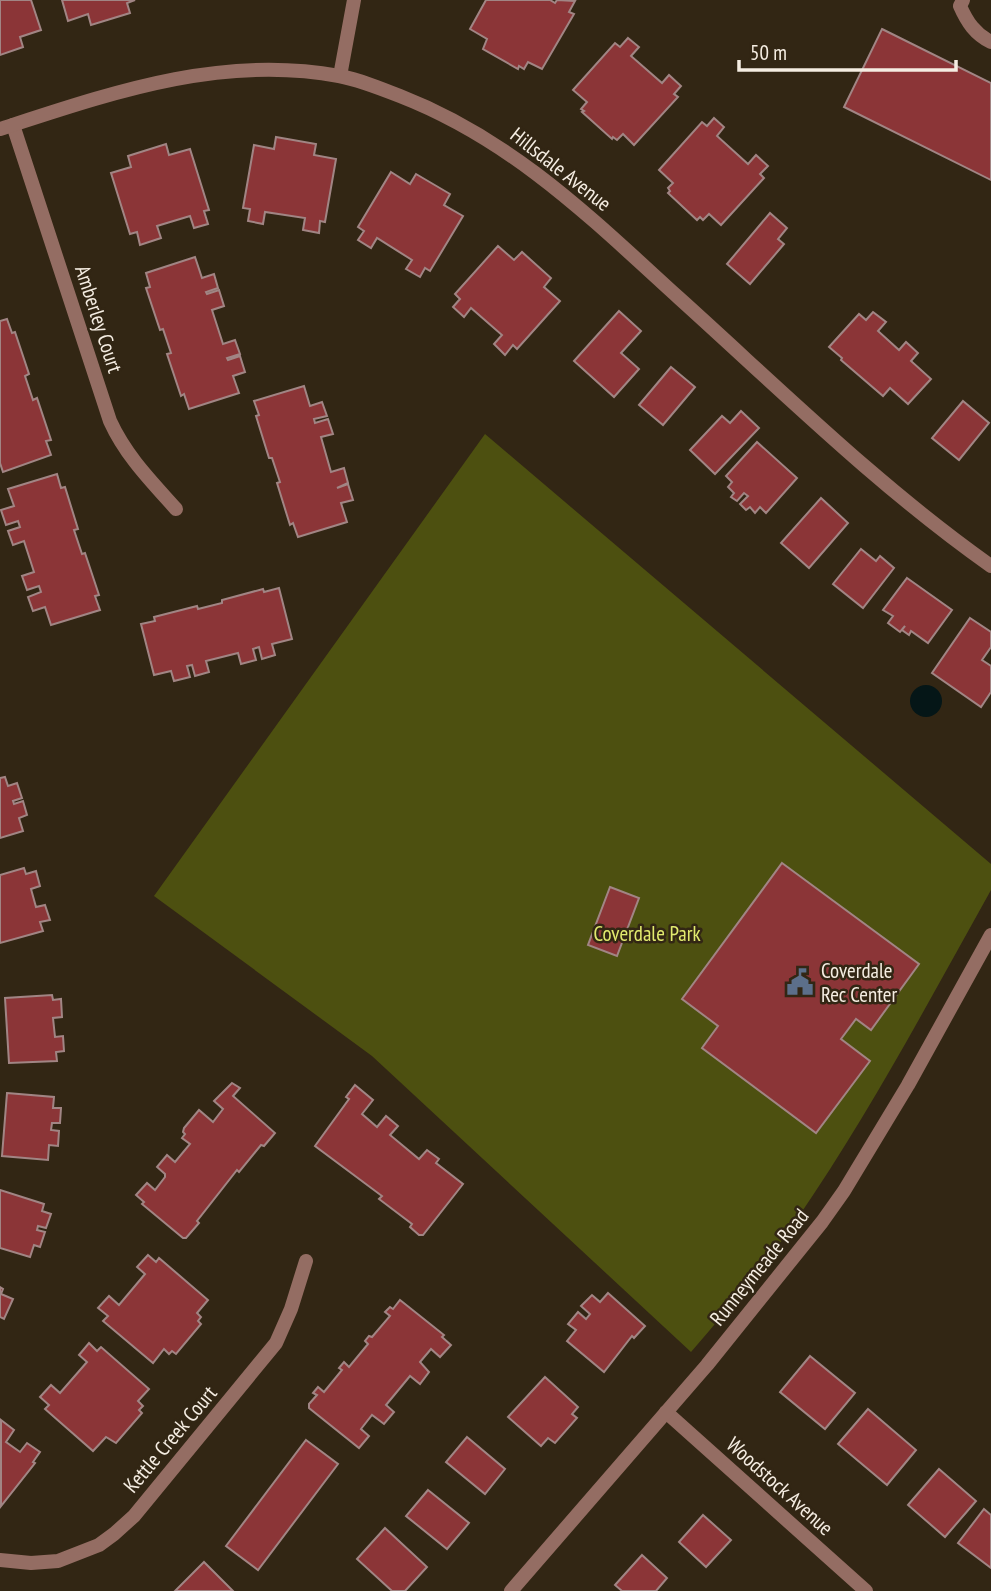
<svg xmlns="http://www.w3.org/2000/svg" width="991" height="1591" font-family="'PT Sans Narrow',sans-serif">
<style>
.green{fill:#4d5010}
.water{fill:#051617}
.building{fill:#8b3537;stroke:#a18584;stroke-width:2}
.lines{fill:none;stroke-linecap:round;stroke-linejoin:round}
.service{stroke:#946d63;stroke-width:14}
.minor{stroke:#946d63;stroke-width:14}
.tertiary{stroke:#946d63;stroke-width:14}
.labels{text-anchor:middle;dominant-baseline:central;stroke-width:5;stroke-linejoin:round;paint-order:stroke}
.street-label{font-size:21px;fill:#f5ede2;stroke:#322614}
.park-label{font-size:21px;fill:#e1ea6e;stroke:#322614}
.poi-label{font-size:21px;fill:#f5ede2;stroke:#322614;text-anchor:start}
</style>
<rect width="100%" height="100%" fill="#322614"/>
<path class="green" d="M485 434 991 864V890C929 1001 869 1114 797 1219 765 1266 728 1309 691 1352L372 1056 154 896Z"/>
<circle class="water" cx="926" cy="701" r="16"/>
<g class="building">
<path d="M0 0H31L41 30 20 37 23 47 0 55Z"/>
<path d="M62 0H135L127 3 130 13 91 25 88 14 68 21Z"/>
<path d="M486 0H550L555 3 557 0 575 1 569 12 574 14 542 69 528 62 524 69 519 66 518 69 483 49 487 39 470 29Z"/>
<path d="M882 29 991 83V180L844 107Z"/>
<path d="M628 38 639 47 631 56 662 83 669 75 681 86 674 94 678 97 634 145 623 134 617 140 613 137 612 139 582 112 584 111 581 109 587 102 573 90 615 43 620 47Z"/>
<path d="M714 118 724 127 717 136 748 164 756 155 768 166 760 174 764 178 721 225 709 214 703 220 700 217 697 220 668 193 670 191 668 188 673 183 659 170 702 122 707 126Z"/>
<path d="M276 137 316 144 314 155 336 159 325 222 320 221 319 233 303 230 305 218 265 212 263 224 248 221 250 209 243 208 254 145 274 149Z"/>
<path d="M166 144 169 155 190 149 209 210 204 211 208 224 194 228 190 216 157 226 161 238 140 245 137 232 130 234 111 173 131 167 128 156Z"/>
<path d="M391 172 410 184 416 174 450 194 444 205 463 216 430 271 425 268 420 277 406 269 412 260 377 238 371 248 358 240 364 231 358 227Z"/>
<path d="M770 213 787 228 778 239 784 244 750 284 727 264Z"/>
<path d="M498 246 514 260 522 252 551 278 544 287 560 301 517 349 513 345 505 355 494 344 502 335 471 308 464 317 453 307 460 299 455 294Z"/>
<path d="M195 257 202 278 214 274 218 288 206 292 207 294 219 290 224 306 212 310 223 344 235 340 240 354 227 358 228 360 240 356 245 372 233 376 239 393 189 409 184 394 181 396 167 354 171 353 163 329 160 330 146 288 150 287 146 273Z"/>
<path d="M619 311 641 331 621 353 639 369 614 397 574 361Z"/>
<path d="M873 312 886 322 878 331 899 350 906 342 918 353 911 361 931 379 908 404 890 388 883 396 841 360 842 358 829 347 859 314 866 320Z"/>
<path d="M7 319 12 333 15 332 29 374 25 376 33 400 37 398 51 440 46 441 51 455 3 472 0 463V321Z"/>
<path d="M671 367 695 387 663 425 639 405Z"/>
<path d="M304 386 310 406 322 402 327 416 314 419 315 423 328 419 333 434 321 437 331 472 344 468 348 483 337 488 348 484 353 500 341 503 347 522 298 537 293 523 290 525 277 483 280 482 272 458H269L256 416 259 415 254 401Z"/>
<path d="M963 401 989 423 959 460 932 438Z"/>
<path d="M741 411 759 428 715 474 690 450 722 416 730 423Z"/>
<path d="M757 442 797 478 766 513 760 507 755 513 750 507 746 510 740 504 748 496 744 493 737 501 731 497 734 493 728 487 732 482 726 476Z"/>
<path d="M57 474 61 488 65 487 78 529 74 530 82 554 85 553 99 595 95 596 100 610 51 625 45 607 33 611 28 597 41 592 39 586 27 590 22 576 34 572 24 541 13 545 8 531 20 527 18 521 6 525 1 510 14 506 8 489Z"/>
<path d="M821 498 848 523 809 568 781 543Z"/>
<path d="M861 549 876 561 880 556 894 568 863 608 833 584Z"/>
<path d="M907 578 952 610 928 643 911 631 909 635 902 630 905 626 900 632 888 623 893 616 883 610Z"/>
<path d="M279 588 292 639 272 644 275 655 262 659 259 647 253 649 256 660 241 664 238 653 206 661 209 672 195 676 192 665 187 666 190 677 174 681 171 671 154 675 141 624 155 621 154 617 197 606 198 609 222 603V600L263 589 264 592Z"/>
<path d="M970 618 991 632V647L982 660 991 666V692L981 707 932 673Z"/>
<path d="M5 777 8 786 17 783 22 798 13 801 14 804 23 801 27 815 19 818 23 831 0 838V778Z"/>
<path d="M782 863 919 964 871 1030 856 1019 841 1039 870 1061 816 1133 702 1048 718 1026 682 999Z"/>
<path d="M24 868 26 874 36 871 40 886 31 889 36 907 45 905 50 920 40 922 43 931 0 943V875Z"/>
<path d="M610 887 639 898 617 956 588 945Z"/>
<path d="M52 995 53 1000 61 999 62 1017 53 1018 55 1037 63 1036 64 1051 56 1052 57 1061 9 1063 5 998Z"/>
<path d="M232 1083 240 1088 233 1096 275 1133 264 1146 261 1145 239 1172 237 1170 197 1221 199 1223 186 1238H183L142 1204 144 1202 136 1195 147 1183 155 1190 165 1177V1174L157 1167 167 1155 175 1162 190 1144 182 1138 185 1134 183 1132 184 1128 199 1110 213 1122 223 1109 214 1101Z"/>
<path d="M355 1085 373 1100 362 1114 377 1127 386 1116 398 1126 390 1135 419 1159 427 1150 439 1159 436 1163 463 1184 423 1235H419L410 1227 412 1224 379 1199 382 1196 315 1146 349 1099 346 1097Z"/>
<path d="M7 1093 54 1097 53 1108H61L60 1123H52L51 1130 59 1131 58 1146 49 1145 48 1160 2 1156Z"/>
<path d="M0 1190 44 1204 42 1211 51 1214 46 1228 38 1226 37 1230 45 1232 40 1247 34 1245 30 1257 0 1248Z"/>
<path d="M148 1255 156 1262 159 1258 208 1300 197 1313 201 1317 198 1321 201 1324 176 1354 172 1351 169 1354 164 1349 153 1363 103 1321 108 1316 98 1308 109 1296 119 1305 145 1274 137 1267Z"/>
<path d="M0 1287 3 1289 1 1294 13 1299 4 1319 0 1317Z"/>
<path d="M608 1293 645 1326 634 1338 632 1336 604 1372 567 1341 576 1330 568 1324 578 1312 586 1319 590 1314 581 1306 592 1295 600 1302Z"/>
<path d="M400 1300 444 1335 442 1337 451 1345 440 1357 431 1349 420 1362 429 1372 420 1384 410 1376 386 1405 394 1412 384 1424 372 1415 361 1429 369 1436 359 1448 309 1408V1404L317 1395 313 1393 318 1387 324 1392 342 1370 339 1368 344 1362 349 1367 368 1344 365 1341 369 1336 372 1337 390 1316 385 1312 390 1307 393 1309Z"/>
<path d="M89 1343 97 1351 101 1347 149 1389 138 1401 143 1406 139 1410 142 1413 116 1443 106 1437 93 1451 45 1409 49 1405 40 1397 51 1385 60 1393 87 1362 79 1355Z"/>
<path d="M810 1356 855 1393 825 1429 780 1392Z"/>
<path d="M545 1377 578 1407 572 1414 577 1418 555 1443 548 1438 541 1446 508 1417Z"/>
<path d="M868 1409 916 1450 887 1485 838 1444Z"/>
<path d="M1 1420 14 1430 6 1442 20 1452 27 1443 40 1452 33 1462 35 1463 1 1506Z"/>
<path d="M467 1437 505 1469 485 1494 446 1462Z"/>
<path d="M306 1440 338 1464 258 1570 226 1546Z"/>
<path d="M939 1469 976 1501 945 1537 908 1505Z"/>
<path d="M428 1490 469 1523 447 1549 406 1516Z"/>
<path d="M984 1509 991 1515V1568L958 1543Z"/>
<path d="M703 1515 731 1540 706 1567 679 1542Z"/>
<path d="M385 1528 427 1567 405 1591H392L357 1559Z"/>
<path d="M642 1555 667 1578 656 1591H622L615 1585Z"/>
<path d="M204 1562 233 1591H175Z"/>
</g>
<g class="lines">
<path class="service" d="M963 0 960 6C967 22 975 34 991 42"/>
<g class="minor">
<path d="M340 76 354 0"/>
<path d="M13 125 110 421C126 456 151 481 176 509"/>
<path d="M0 129C111 93 221 54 339 76 360 80 380 88 400 96 513 140 591 218 679 298 781 390 879 487 991 566"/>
<path d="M666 1412 866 1591"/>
<path d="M0 1560 31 1563 58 1561 99 1545 114 1534 134 1516 276 1343 291 1309 306 1261"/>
</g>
<path class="tertiary" d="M511 1591 707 1365 822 1222 844 1191 908 1085 991 935"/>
</g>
<defs>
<symbol id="civic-bare" viewBox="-9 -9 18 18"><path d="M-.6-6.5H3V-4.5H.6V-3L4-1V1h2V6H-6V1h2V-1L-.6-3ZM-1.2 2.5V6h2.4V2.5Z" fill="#5c6f8a" stroke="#322614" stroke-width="2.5" paint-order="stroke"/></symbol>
</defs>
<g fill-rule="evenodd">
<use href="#civic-bare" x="781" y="963" width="38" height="38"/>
</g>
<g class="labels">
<g class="street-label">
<text transform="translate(561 169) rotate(38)">Hillsdale Avenue</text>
<text transform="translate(99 319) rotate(72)">Amberley Court</text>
<text transform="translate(759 1267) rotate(-51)">Runneymeade Road</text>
<text transform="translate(170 1439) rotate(-50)">Kettle Creek Court</text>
<text transform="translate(780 1486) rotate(42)">Woodstock Avenue</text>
</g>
<g class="park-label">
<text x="647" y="933">Coverdale Park</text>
</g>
<g class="poi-label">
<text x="821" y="970">Coverdale<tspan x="821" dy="24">Rec Center</tspan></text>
</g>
</g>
<path d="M739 60v10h217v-10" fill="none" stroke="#f5ede2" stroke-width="3.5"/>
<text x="750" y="60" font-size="21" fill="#f5ede2" stroke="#322614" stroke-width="5" paint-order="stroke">50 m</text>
</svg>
